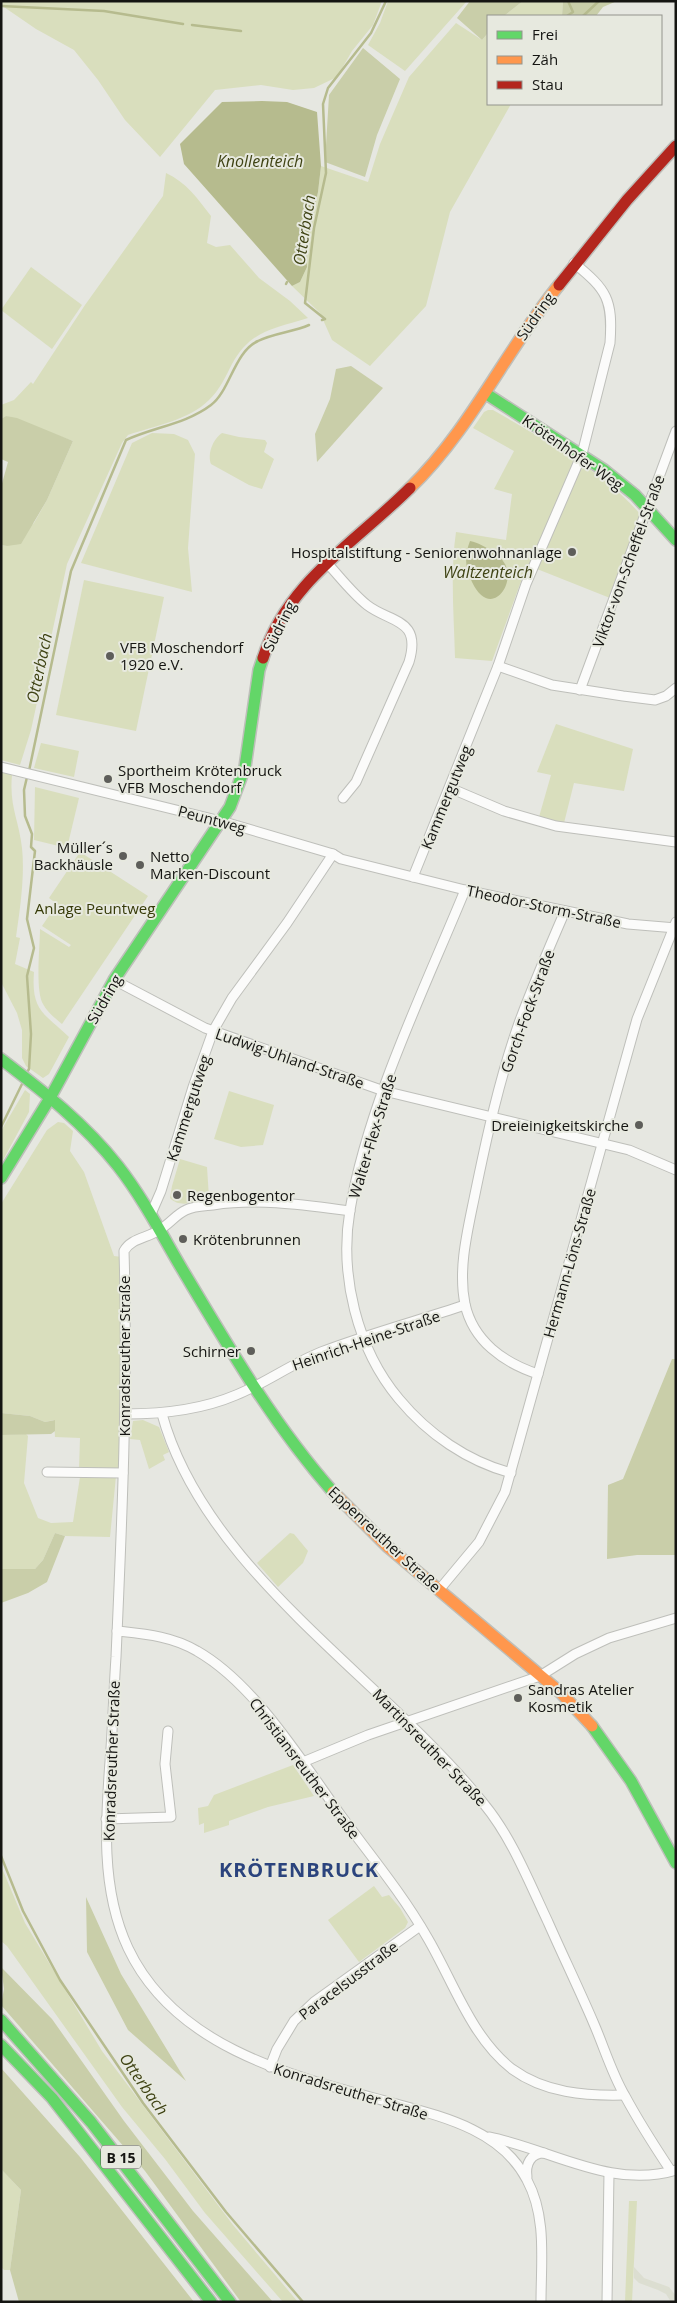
<svg xmlns="http://www.w3.org/2000/svg" width="677" height="2303" font-family="'Open Sans',sans-serif">
<style>
.built{fill:#dcded1}
.green{fill:#d9debd}
.forest{fill:#c9cea9}
.water{fill:#b6bb8e}
.lines{fill:none;stroke-linecap:round;stroke-linejoin:round}
.stream{stroke:#b6bb8e;stroke-width:2.5}
.street-casing{stroke:#bebfba;stroke-width:11}
.fast-casing{stroke:#bebfba;stroke-width:14}
.slow-casing{stroke:#bebfba;stroke-width:14}
.jam-casing{stroke:#bebfba;stroke-width:14}
.street{stroke:#fbfbfa;stroke-width:9}
.fast{stroke:#63d668;stroke-width:11}
.slow{stroke:#ff974d;stroke-width:11}
.jam{stroke:#b3261e;stroke-width:11}
.poi-dot{fill:#5e5e5a;stroke:#e7e9df;stroke-width:2}
.labels{text-anchor:middle;dominant-baseline:central;stroke-width:4;stroke-linejoin:round;paint-order:stroke}
.shield{fill:#e7e9df;stroke:#545550;stroke-width:1}
.shield-label{font-size:14px;font-weight:bold;fill:#151512}
.street-label{font-size:15px;fill:#151512;stroke:#e7e9df}
.poi-label{font-size:15px;fill:#151512;stroke:#e7e9df;text-anchor:start}
.park-label{font-size:15px;fill:#363a08;stroke:#e7e9df}
.water-label{font-size:16px;font-style:italic;fill:#3f4314;stroke:#e7e9df}
.district-label{font-size:20px;font-weight:bold;letter-spacing:1px;fill:#2b447d;stroke:#e7e9df}
</style>
<rect width="100%" height="100%" fill="#e6e7e1"/>
<path class="built" d="M634 2267 644 2278 669 2287 676 2296V2302H671L666 2294 658 2290 639 2283 634 2278Z"/>
<g class="green">
<path d="M1 1H382L373 25 352 51 337 77 314 88 293 90 261 85 215 90 160 157 125 120 98 80 74 50 36 29 1 5Z"/>
<path d="M388 1H467L405 71 368 45 380 23Z"/>
<path d="M523 1H563L562 16H504Z"/>
<path d="M456 23 482 40 488 33V104H511L450 212 426 306 370 366 332 340 320 313 292 286 300 282 307 267 306 247 318 192 321 166 368 182 380 144 409 77Z"/>
<path d="M166 173C186 182 198 199 211 216L207 243 216 247 230 245 259 278 290 301 308 318C273 329 251 330 232 364 226 376 219 391 209 400 189 420 154 426 128 435L122 443 67 564 31 730 20 765 1 760V545L7 546 34 523 47 500 73 441 6 416 1 419V405L14 400 31 382 33 384 85 305 163 196Z"/>
<path d="M31 267 82 305 52 349 1 310Z"/>
<path d="M488 410H493C541 438 604 471 640 514L610 598 527 565 492 661 455 658C454 617 450 572 456 532L506 540 512 494 494 489 514 451 473 428 484 412Z"/>
<path d="M152 433 174 434 188 440 195 454 188 548 192 592 81 563 132 443Z"/>
<path d="M222 433 239 437 265 440 267 443 264 452 274 459 262 489 249 485 211 464C207 454 213 439 222 433Z"/>
<path d="M84 580 164 597 136 731 56 715Z"/>
<path d="M556 724 633 749 624 791 574 783 564 823 539 817 551 775 537 772Z"/>
<path d="M41 743 79 751 74 777 34 768Z"/>
<path d="M1 772 12 775C9 806 19 820 22 848 25 876 20 909 16 937L20 938 15 964 34 972C31 1011 44 1013 69 1037L49 1074 43 1078 26 1066 22 1058V1030L17 1013 1 982Z"/>
<path d="M35 787 79 798 67 848 34 840Z"/>
<path d="M80 852 148 896 62 1024C55 1018 48 1013 43 1004 35 990 40 947 40 929L69 947 71 945 42 926 57 904 49 898Z"/>
<path d="M25 1090 30 1094 29 1112 1 1164V1131Z"/>
<path d="M229 1091 274 1105 263 1145 241 1147 214 1139Z"/>
<path d="M58 1122 64 1123 73 1131 70 1151 84 1172 114 1256 122 1257 120 1469H79L80 1438 55 1437 54 1420 45 1422 30 1416 1 1413V1204L47 1130Z"/>
<path d="M180 1159 207 1167 209 1198C197 1201 180 1209 170 1198L172 1186Z"/>
<path d="M143 1420 159 1427 169 1452 163 1455 165 1460 149 1469 140 1440 130 1439 133 1421Z"/>
<path d="M26 1434 28 1436 24 1483 38 1518 51 1523 73 1522 80 1477 116 1476 110 1537 65 1536 55 1533 43 1560 35 1569 3 1570 1 1569V1435Z"/>
<path d="M290 1533 294 1534 308 1551 303 1563 278 1587 257 1563Z"/>
<path d="M293 1765 314 1796 268 1807 229 1821V1825L204 1833V1823L199 1825 198 1808 208 1806 214 1795Z"/>
<path d="M1 1866 25 1923 102 2051 233 2225 298 2302H283L205 2213 165 2159 122 2107 7 1946 1 1941Z"/>
<path d="M374 1886 382 1897 389 1895 400 1908 408 1922 405 1928 359 1962 328 1920Z"/>
<path d="M1 2169 21 2190 10 2270H4L1 2267Z"/>
<path d="M629 2201H637L632 2302H625Z"/>
</g>
<g class="forest">
<path d="M470 1H523L504 16H488V33L482 40 457 18Z"/>
<path d="M563 1H617L603 7 596 16H562Z"/>
<path d="M363 48 400 79 377 135 365 177 325 162 329 95Z"/>
<path d="M351 366 383 388 317 462 315 434 330 399 336 369Z"/>
<path d="M6 416 17 418 73 441 47 500 21 544 7 546 1 545V487L8 462 1 459V419Z"/>
<path d="M672 1359H676V1555H637L607 1559 608 1485 623 1479Z"/>
<path d="M1 1413 30 1416 45 1422 55 1420V1431L51 1434 1 1435Z"/>
<path d="M55 1533 65 1536 47 1582 28 1593 1 1603V1569H35L43 1560Z"/>
<path d="M86 1897 121 1974 186 2081 128 2030 87 1952Z"/>
<path d="M1 1967 52 2019 124 2121 193 2211 273 2302H241L145 2171 1 2005 4 1989Z"/>
<path d="M1 2068 80 2157 194 2302H19L10 2270 21 2190 1 2169Z"/>
</g>
<g class="water">
<path d="M262 101 287 102 317 112 321 166 318 192 306 247 307 267 300 282 292 286 184 164 180 144 222 102Z"/>
<path d="M470 541C479 543 484 546 491 551 495 554 501 557 503 561 519 581 491 622 472 582 465 567 464 557 470 541Z"/>
</g>
<g class="lines">
<g class="stream">
<path d="M1 6 104 11 183 24"/>
<path d="M567 16 573 12 568 1"/>
<path d="M583 16 599 1"/>
<path d="M192 25 241 31"/>
<path d="M286 284 287 282"/>
<path d="M322 320 325 319 305 303 314 228 326 173 323 104 328 88 371 33 386 1"/>
<path d="M29 771 71 571 126 440C154 427 186 424 211 405 230 391 234 352 258 341 274 333 293 332 309 325"/>
<path d="M26 1074 29 1069 31 1034 27 976 34 948 27 919 35 851 31 847 32 834 25 816 24 790 27 777"/>
<path d="M1 1127 23 1082"/>
<path d="M1 1856 23 1911 60 1980 143 2103 226 2212 303 2302"/>
</g>
<defs>
<g id="street">
<path d="M327 563C340 577 352 593 367 605 390 623 422 618 409 662L356 782 343 798"/>
<path d="M498 666 552 685 623 696 655 700 666 696 676 688"/>
<path d="M580 690 676 431"/>
<path d="M1 767 221 821 333 854 341 859 465 890 571 912 628 924 676 928"/>
<path d="M450 788 504 811 556 826 676 842"/>
<path d="M413 877 498 666 526 584 582 454 610 343C613 299 607 290 574 263"/>
<path d="M465 890C424 990 368 1104 350 1210 339 1275 357 1349 399 1399 428 1434 467 1461 511 1473"/>
<path d="M114 980 205 1028 384 1091 629 1150 676 1170"/>
<path d="M350 1211C304 1205 259 1198 213 1205 204 1206 194 1206 186 1210 175 1215 170 1224 159 1230 148 1238 131 1238 124 1251 128 1386 122 1522 116 1657 114 1687 113 1718 111 1748 106 1814 99 1886 128 1948 175 2048 292 2076 389 2102 440 2116 501 2129 527 2180 547 2217 541 2261 541 2302"/>
<path d="M151 1214 161 1191 193 1087 213 1031 232 998 287 923 333 854"/>
<path d="M538 1374C504 1363 473 1341 465 1304 458 1270 467 1233 474 1199 486 1140 499 1080 519 1023 533 985 549 948 565 911"/>
<path d="M125 1414C163 1414 201 1410 236 1395 266 1383 291 1364 321 1352 368 1334 417 1321 465 1305"/>
<path d="M162 1414C205 1572 385 1679 484 1804 512 1838 529 1882 548 1922 563 1956 579 1989 594 2024 604 2047 612 2074 625 2096 639 2122 655 2147 671 2171"/>
<path d="M47 1472 123 1473"/>
<path d="M439 1590 479 1542 505 1492 637 1019 676 922"/>
<path d="M117 1631C145 1634 172 1636 197 1651 255 1684 303 1763 342 1817 371 1856 403 1895 427 1937 453 1981 471 2037 512 2069 545 2093 585 2096 624 2095"/>
<path d="M303 1762 368 1735 540 1676 575 1654 609 1638 676 1618"/>
<path d="M106 1819 171 1817 165 1764 168 1731"/>
<path d="M270 2067 277 2049 294 2021 314 2002 420 1926"/>
<path d="M489 2137C550 2149 612 2190 676 2170"/>
<path d="M527 2177C525 2164 531 2153 544 2153"/>
<path d="M607 2302 609 2173"/>
</g>
<g id="fast">
<path d="M485 393 604 470 635 495 676 540"/>
<path d="M1 1059C43 1091 85 1124 118 1166 143 1198 162 1235 182 1269 228 1346 273 1424 333 1492"/>
<path d="M1 1178 50 1098 114 980 230 807 245 767 259 670 263 658"/>
<path d="M592 1726 631 1781 676 1863"/>
<path d="M1 2020 91 2122 230 2302"/>
<path d="M1 2045 52 2098 211 2302"/>
</g>
<g id="slow">
<path d="M410 488C471 429 506 350 559 285"/>
<path d="M333 1492 388 1547 561 1693 592 1726"/>
</g>
<g id="jam">
<path d="M559 285 627 200 676 146"/>
<path d="M263 658C287 582 356 542 410 488"/>
</g>
</defs>
<use href="#street" class="street-casing"/>
<use href="#fast" class="fast-casing"/>
<use href="#slow" class="slow-casing"/>
<use href="#jam" class="jam-casing"/>
<use href="#street" class="street"/>
<use href="#fast" class="fast"/>
<use href="#slow" class="slow"/>
<use href="#jam" class="jam"/>
</g>
<g class="poi-dot">
<circle cx="572" cy="552" r="5"/>
<circle cx="110" cy="656" r="5"/>
<circle cx="108" cy="779" r="5"/>
<circle cx="123" cy="856" r="5"/>
<circle cx="140" cy="865" r="5"/>
<circle cx="639" cy="1125" r="5"/>
<circle cx="177" cy="1195" r="5"/>
<circle cx="183" cy="1239" r="5"/>
<circle cx="251" cy="1351" r="5"/>
<circle cx="518" cy="1698" r="5"/>
</g>
<g class="labels">
<rect class="shield" x="101" y="2145.5" width="40" height="23" rx="4"/>
<g class="shield-label">
<text x="121" y="2157">B 15</text>
</g>
<g class="street-label">
<text transform="translate(535 316) rotate(-55)">Südring</text>
<text transform="translate(573 452) rotate(35)">Krötenhofer Weg</text>
<text transform="translate(628 561) rotate(-70)">Viktor-von-Scheffel-Straße</text>
<text transform="translate(279 626) rotate(-63)">Südring</text>
<text transform="translate(446 797) rotate(-68)">Kammergutweg</text>
<text transform="translate(212 819) rotate(15)">Peuntweg</text>
<text transform="translate(544 906) rotate(12)">Theodor-Storm-Straße</text>
<text transform="translate(104 999) rotate(-60)">Südring</text>
<text transform="translate(527 1011) rotate(-70)">Gorch-Fock-Straße</text>
<text transform="translate(290 1058) rotate(19)">Ludwig-Uhland-Straße</text>
<text transform="translate(188 1108) rotate(-72)">Kammergutweg</text>
<text transform="translate(372 1136) rotate(-73)">Walter-Flex-Straße</text>
<text transform="translate(569 1263) rotate(-74)">Hermann-Löns-Straße</text>
<text transform="translate(366 1340) rotate(-19)">Heinrich-Heine-Straße</text>
<text transform="translate(124 1356) rotate(-90)">Konradsreuther Straße</text>
<text transform="translate(385 1539) rotate(43)">Eppenreuther Straße</text>
<text transform="translate(430 1747) rotate(46)">Martinsreuther Straße</text>
<text transform="translate(111 1761) rotate(-88)">Konradsreuther Straße</text>
<text transform="translate(305 1768) rotate(53)">Christiansreuther Straße</text>
<text transform="translate(348 1980) rotate(-37)">Paracelsusstraße</text>
<text transform="translate(351 2091) rotate(17)">Konradsreuther Straße</text>
</g>
<g class="poi-label">
<text x="562" y="552" text-anchor="end">Hospitalstiftung - Seniorenwohnanlage</text>
<text x="120" y="647">VFB Moschendorf<tspan x="120" dy="17">1920 e.V.</tspan></text>
<text x="118" y="770">Sportheim Krötenbruck<tspan x="118" dy="17">VFB Moschendorf</tspan></text>
<text x="113" y="847" text-anchor="end">Müller´s<tspan x="113" dy="17">Backhäusle</tspan></text>
<text x="150" y="856">Netto<tspan x="150" dy="17">Marken-Discount</tspan></text>
<text x="629" y="1125" text-anchor="end">Dreieinigkeitskirche</text>
<text x="187" y="1195">Regenbogentor</text>
<text x="193" y="1239">Krötenbrunnen</text>
<text x="241" y="1351" text-anchor="end">Schirner</text>
<text x="528" y="1689">Sandras Atelier<tspan x="528" dy="17">Kosmetik</tspan></text>
</g>
<g class="park-label">
<text x="95" y="908">Anlage Peuntweg</text>
</g>
<g class="water-label">
<text x="260" y="161">Knollenteich</text>
<text transform="translate(304 230) rotate(-81)">Otterbach</text>
<text x="488" y="572">Waltzenteich</text>
<text transform="translate(39 668) rotate(-78)">Otterbach</text>
<text transform="translate(144 2084) rotate(55)">Otterbach</text>
</g>
<g class="district-label">
<text x="299" y="1869">KRÖTENBRUCK</text>
</g>
</g>
<rect width="677" height="2303" fill="none" stroke="#151512" stroke-width="5"/>
<rect x="487" y="15" width="175" height="90" fill="#e7e9df" stroke="#93948d"/>
<rect x="497" y="31" width="25" height="8" fill="#63d668" stroke="#93948d"/>
<text x="532" y="40" font-size="15" fill="#151512">Frei</text>
<rect x="497" y="56" width="25" height="8" fill="#ff974d" stroke="#93948d"/>
<text x="532" y="65" font-size="15" fill="#151512">Zäh</text>
<rect x="497" y="81" width="25" height="8" fill="#b3261e" stroke="#93948d"/>
<text x="532" y="90" font-size="15" fill="#151512">Stau</text>
</svg>
